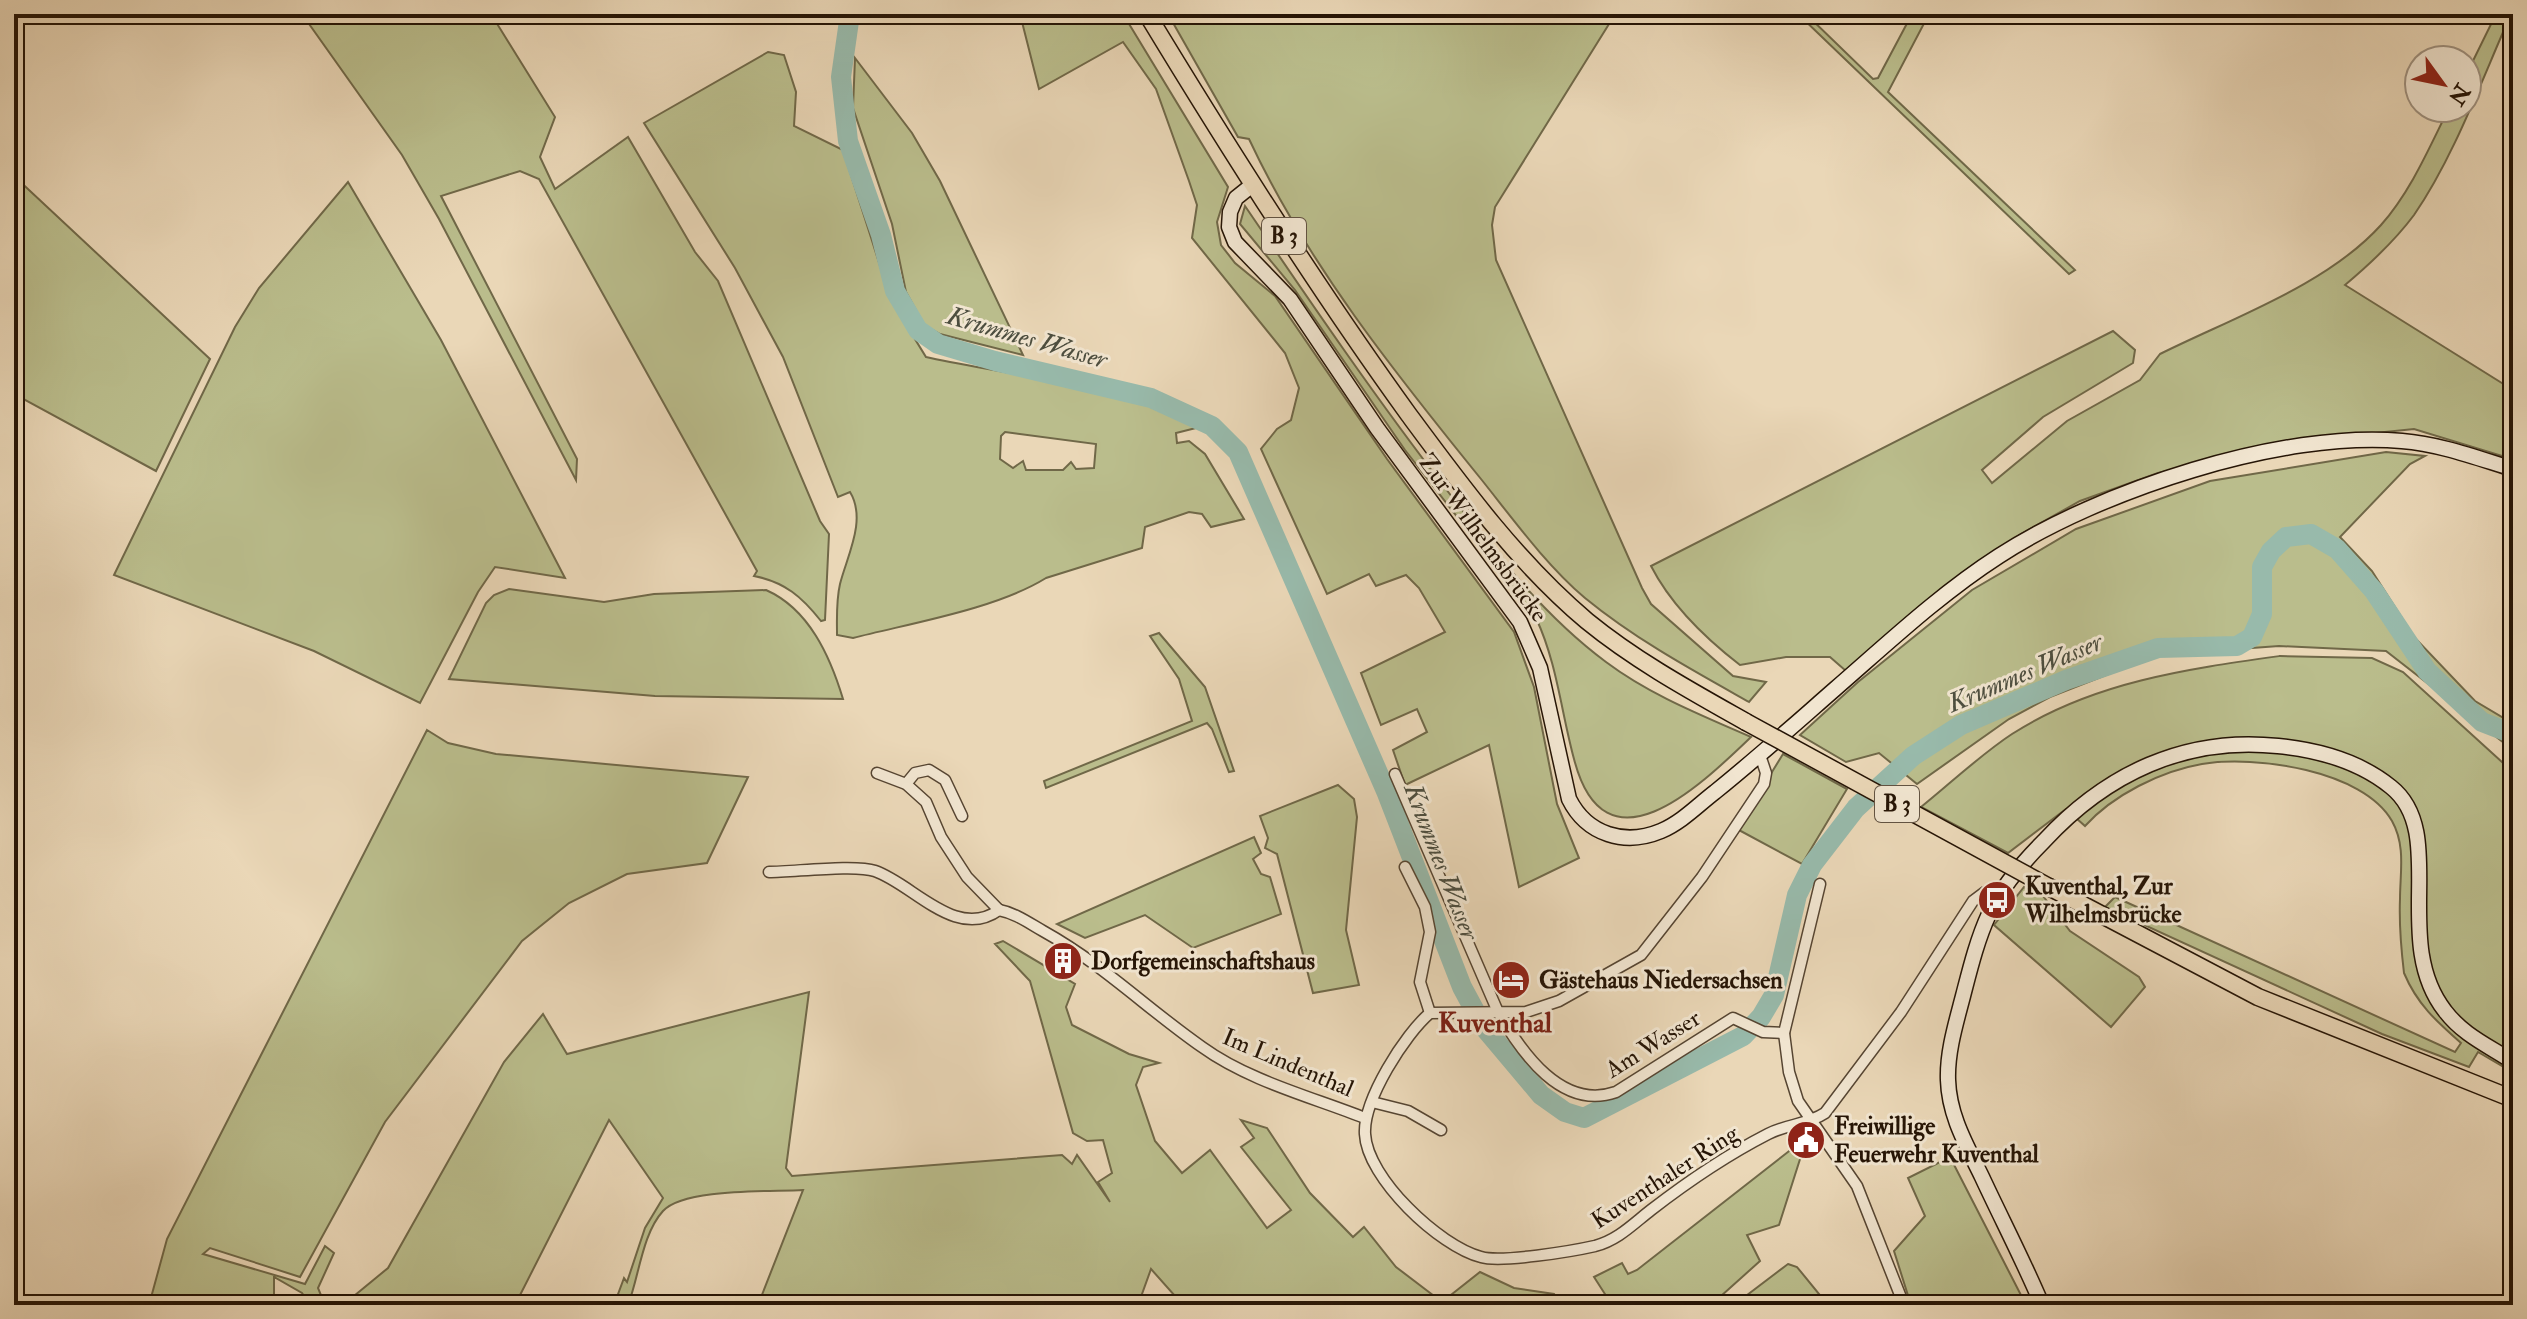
<svg xmlns="http://www.w3.org/2000/svg" width="2527" height="1319" font-family="'IM FELL Double Pica',serif">
<style>
.green{fill:#babd8c;stroke:#706848;stroke-width:2;fill-rule:evenodd}
.lines{fill:none;stroke-linecap:round;stroke-linejoin:round}
.river{stroke:#98baab;stroke-width:20}
.street-casing{stroke:#564532;stroke-width:13}
.secondary-casing{stroke:#251405;stroke-width:17}
.primary-casing{stroke:#251405;stroke-width:19}
.street{stroke:#f1e5d0;stroke-width:10}
.secondary{stroke:#f1e5d0;stroke-width:14}
.primary{stroke:#ead7b7;stroke-width:16}
.primary-bridge-casing{stroke:#251405;stroke-width:19;stroke-linecap:butt}
.primary-bridge{stroke:#ead7b7;stroke-width:16}
.labels{text-anchor:middle;dominant-baseline:central;stroke-width:6;stroke-linejoin:round;paint-order:stroke}
.shield{fill:#f1e5d0;stroke:#625342;stroke-width:2}
.shield-label{font-size:22px;font-weight:bold;fill:#251405}
.street-label{font-size:24px;fill:#251405;stroke:#f1e5d0}
.poi-label{font-size:24px;font-weight:bold;fill:#251405;stroke:#f1e5d0;text-anchor:start}
.water-label{font-size:26px;font-style:italic;fill:#4d4e3f;stroke:#f1e5d0}
.quarter-label{font-size:28px;font-weight:bold;fill:#7a1f14;stroke:#f1e5d0}
</style>
<rect width="100%" height="100%" fill="#ead7b7"/>
<filter id="stains"><feTurbulence type="fractalNoise" baseFrequency=".0025" numOctaves="4"/><feColorMatrix values="0 0 0 0 .2 0 0 0 0 .09 0 0 0 0 .02 0 0 0 .5 -.17"/></filter>
<radialGradient id="worn" r=".72"><stop offset=".6" stop-color="#630" stop-opacity="0"/><stop offset="1" stop-color="#630" stop-opacity=".3"/></radialGradient>
<g class="green">
<path d="M302 14H491L555 117 540 157 555 189 628 137 695 252 718 281 820 521 829 534 825 620 821 621C802 597 785 582 754 576L757 571 539 179 520 171 441 196 577 459 576 480 439 219 402 155Z"/>
<path d="M1020 14H1123L1228 187 1217 222 1221 245 1235 263 1275 296 1387 459 1514 632 1534 687 1557 804 1579 858 1519 887 1489 745 1405 785 1393 750 1427 732 1417 709 1381 725 1361 673 1445 632 1419 588 1406 575 1376 586 1369 574 1327 594 1261 449 1277 429 1291 420 1299 388 1285 353 1192 238 1197 205 1189 181 1156 89 1123 42 1039 89Z"/>
<path d="M1168 14 1614 16 1495 207 1492 225 1496 260 1642 588 1651 604 1733 676 1766 682 1749 702C1692 670 1635 639 1585 598 1546 565 1513 519 1481 479 1395 373 1307 263 1249 139L1238 137Z"/>
<path d="M1798 14H1806L1873 79 1878 78 1912 14H1929L1888 92 2075 270 2069 274Z"/>
<path d="M2496 14H2511C2482 79 2454 157 2414 215 2394 242 2370 264 2345 285L2513 390V448L2502 456 2414 429 2297 441 2158 473 2080 501 2021 534 1954 580 1846 671 1830 657H1786L1740 665C1705 638 1671 605 1651 566L2113 331 2135 350 2133 363 2043 417 1982 470 1992 483 2067 421 2140 380 2160 354C2232 318 2327 285 2381 225 2411 191 2429 148 2449 108H2467V73Z"/>
<path d="M768 52 784 55 796 92 794 126 843 150 891 300 926 357C991 372 1148 391 1196 428L1176 433 1177 443 1189 441 1205 454 1244 519 1211 527 1202 514 1189 512 1145 527 1142 548 1046 578C996 609 911 623 853 638L837 635C837 617 836 601 840 584 847 556 867 520 850 492L838 497 783 357 735 268 644 123ZM1005 432 1096 444 1094 468 1076 469 1071 462 1063 470H1026L1023 461 1013 468 1000 459 1001 436Z"/>
<path d="M855 58 912 133 940 181 1023 355 940 334 924 325 906 292 892 224 853 108Z"/>
<path d="M14 176 210 359 156 471 14 394Z"/>
<path d="M348 182 441 340 565 578 495 567 478 592 420 703 314 651 114 575 235 327 259 288Z"/>
<path d="M1245 206C1311 303 1377 400 1449 493 1496 554 1544 616 1606 662 1650 695 1701 715 1751 737 1701 785 1605 879 1574 759 1561 711 1557 663 1536 618L1405 450 1295 290 1240 224Z"/>
<path d="M2386 452 2425 456 2410 464 2340 537 2372 571 2414 637 2475 701 2502 717 2513 719V750L2386 651 2279 646 2157 655 2050 697 2009 719 1917 784 1879 753 1846 762 1800 735 1858 682 1972 590 2076 529 2210 481Z"/>
<path d="M509 589 604 602 654 594 766 590C809 609 830 656 843 699L655 696 449 679 486 603 494 595Z"/>
<path d="M1159 633 1205 687 1234 771 1229 772 1212 729 1207 723 1046 788 1044 781 1192 721 1179 679 1150 636Z"/>
<path d="M2280 656 2372 658 2403 672 2513 772V1009L2505 1026 2506 1040 2513 1045V1078L2507 1069 2478 1052 2469 1067 2382 1034 2105 907 2115 897 2455 1052 2461 1043C2436 1021 2417 1004 2404 973 2401 948 2399 924 2400 899 2400 873 2406 846 2392 821 2363 770 2255 755 2202 764 2161 771 2113 795 2085 826L2066 809 2008 853 1921 807C1951 783 1980 755 2012 734 2093 682 2187 669 2280 656Z"/>
<path d="M427 730 448 743 496 754 748 777 707 863 627 874 569 903 522 941 385 1122 300 1277 210 1248 203 1254 305 1284 325 1246 334 1253 318 1288 325 1305H310L302 1293 274 1277V1305H149L167 1239Z"/>
<path d="M1783 754 1847 789 1802 864 1737 829Z"/>
<path d="M1338 785 1354 799 1357 817 1346 930 1359 985 1313 993 1277 854 1265 848 1268 838 1260 816Z"/>
<path d="M1254 837 1261 853 1253 859 1261 874 1270 877 1281 914 1193 948 1145 915 1085 938 1057 924Z"/>
<path d="M2024 887 2043 896 2070 931 2139 977 2145 987 2111 1027 1994 925Z"/>
<path d="M1003 941 1075 984 1066 1007 1072 1025 1129 1054 1159 1063 1143 1067 1136 1085 1155 1141 1182 1173 1210 1150 1267 1228 1291 1210 1241 1147 1254 1138 1241 1120 1267 1128 1310 1193 1353 1237 1364 1227 1396 1267 1442 1302 1480 1272 1514 1288 1554 1294 1561 1305H1183L1151 1269 1138 1305H758L803 1190C770 1192 684 1188 663 1211 642 1234 639 1277 628 1305H614L624 1278 627 1282 645 1228 663 1198 609 1120 515 1305H343L388 1268 504 1062 543 1014 567 1054 809 992 786 1168 792 1176 1062 1155 1072 1164 1077 1155 1110 1202 1098 1182 1112 1173 1103 1140 1087 1141 1073 1133 1030 981 995 944Z"/>
<path d="M1793 1148 1801 1156 1779 1225 1747 1235 1760 1261 1711 1305H1612L1594 1277 1622 1263 1628 1274 1637 1270Z"/>
<path d="M1950 1157 2024 1301V1305H1911L1894 1251 1925 1216 1908 1178Z"/>
<path d="M1788 1264 1797 1267 1828 1305H1734Z"/>
</g>
<g class="lines">
<path class="river" d="M850 14 841 77 848 141 881 235 895 291 918 330 938 344 995 361 1151 398 1212 426 1238 452 1386 791 1462 987 1483 1026 1541 1095 1565 1112 1584 1118 1743 1036 1761 1017 1774 995 1797 895 1812 865 1856 808 1913 756 1961 725 2066 680 2158 648 2237 646 2252 637 2262 614V567L2271 551 2286 537 2311 534 2337 549 2374 591 2427 671 2482 722 2513 734"/>
<defs>
<g id="street">
<path d="M1760 755 1766 773 1764 784 1702 877 1641 955 1559 1001 1526 1012 1430 1013C1405 1034 1363 1100 1365 1134 1367 1178 1439 1246 1481 1257 1501 1263 1573 1251 1595 1246 1618 1240 1633 1224 1651 1210 1686 1183 1729 1154 1768 1134 1787 1124 1807 1125 1825 1113L1901 1012 1973 901 1985 892 2006 886"/>
<path d="M877 773 906 784 926 802 941 837 967 877 999 910"/>
<path d="M1395 774 1498 1012C1522 1053 1562 1111 1616 1092L1733 1018 1763 1032 1784 1033"/>
<path d="M906 784 915 773 929 770 945 780 962 816"/>
<path d="M1405 867 1425 907 1430 932 1420 982 1430 1013"/>
<path d="M769 872C794 872 855 864 875 871 913 884 956 941 999 910"/>
<path d="M1820 884 1784 1033 1789 1072 1798 1101 1857 1186 1904 1305"/>
<path d="M999 910C1015 913 1029 923 1043 931 1104 965 1146 1008 1202 1047 1249 1081 1312 1097 1365 1118"/>
<path d="M1372 1102 1408 1111 1441 1130"/>
</g>
<g id="secondary">
<path d="M1251 186 1236 198 1230 212 1229 227 1235 242 1290 299 1377 428 1520 622 1540 668 1569 799C1587 835 1625 846 1661 831 1682 822 1698 805 1715 792 1756 759 1795 724 1835 689 1888 643 1940 594 1999 556 2099 491 2282 430 2402 441 2440 444 2477 458 2513 469"/>
<path d="M2042 1305C2024 1262 2002 1220 1982 1177 1967 1146 1949 1116 1948 1080 1947 1052 1956 1023 1963 996 1970 969 1977 940 1989 914 2002 886 2022 863 2044 841 2106 774 2185 736 2278 746 2318 750 2359 761 2391 787 2449 833 2390 941 2445 1011 2463 1035 2489 1046 2513 1062"/>
</g>
<g id="primary">
<path d="M1147 14C1230 151 1315 285 1409 415 1463 488 1518 563 1587 621 1636 661 1691 691 1746 722"/>
<path d="M2049 887 2258 997 2513 1099"/>
</g>
</defs>
<use href="#street" class="street-casing"/>
<use href="#secondary" class="secondary-casing"/>
<use href="#primary" class="primary-casing"/>
<use href="#street" class="street"/>
<use href="#secondary" class="secondary"/>
<use href="#primary" class="primary"/>
<defs>
<path id="primary-bridge" d="M1746 722 2049 887"/>
</defs>
<use href="#primary-bridge" class="primary-bridge-casing"/>
<use href="#primary-bridge" class="primary-bridge"/>
</g>
<defs>
<symbol id="bus-disc" viewBox="-11 -11 22 22"><circle r="9.5" fill="#8f2418" stroke="#f1e5d0"/><path d="M-5-6H5V4H4V6H2V4H-2V6H-4V4H-5ZM-3.5-4V0h7V-4ZM-3.5 1.2v1.5H-2V1.2ZM2 1.2v1.5H3.5V1.2Z" fill="#fff"/></symbol>
<symbol id="building-disc" viewBox="-11 -11 22 22"><circle r="9.5" fill="#8f2418" stroke="#f1e5d0"/><path d="M-4-6H4V6H1V3H-1V6H-4ZM-2.5-4.3h1.7v1.8h-1.7ZM.8-4.3h1.7v1.8H.8ZM-2.5-1h1.7V.8h-1.7ZM.8-1h1.7V.8H.8Z" fill="#fff"/></symbol>
<symbol id="hotel-disc" viewBox="-11 -11 22 22"><circle r="9.5" fill="#8f2418" stroke="#f1e5d0"/><path d="M-6-4.5h1.5V1H6V5H4.5V3h-9V5H-6ZM-4 0a1.8 1.8 0 1 1 3.6 0ZM.5 0V-2.5h3Q6-2.5 6 0Z" fill="#fff"/></symbol>
<symbol id="civic-disc" viewBox="-11 -11 22 22"><circle r="9.5" fill="#8f2418" stroke="#f1e5d0"/><path d="M-.6-6.5H3V-4.5H.6V-3L4-1V1h2V6H-6V1h2V-1L-.6-3ZM-1.2 2.5V6h2.4V2.5Z" fill="#fff"/></symbol>
</defs>
<g fill-rule="evenodd">
<use href="#bus-disc" x="1975" y="878" width="44" height="44"/>
<use href="#building-disc" x="1041" y="939" width="44" height="44"/>
<use href="#hotel-disc" x="1489" y="958" width="44" height="44"/>
<use href="#civic-disc" x="1784" y="1118" width="44" height="44"/>
</g>
<g class="labels">
<g class="shield">
<rect x="1262" y="218" width="44" height="36" rx="6"/>
<rect x="1875" y="786" width="44" height="36" rx="6"/>
</g>
<g class="shield-label">
<text x="1284" y="236">B 3</text>
<text x="1897" y="804">B 3</text>
</g>
<g class="street-label">
<text transform="translate(1483 538) rotate(54)">Zur Wilhelmsbrücke</text>
<text transform="translate(1653 1044) rotate(-32)">Am Wasser</text>
<text transform="translate(1288 1063) rotate(23)">Im Lindenthal</text>
<text transform="translate(1665 1177) rotate(-33)">Kuventhaler Ring</text>
</g>
<g class="poi-label">
<text x="2025" y="886">Kuventhal, Zur<tspan x="2025" dy="28">Wilhelmsbrücke</tspan></text>
<text x="1091" y="961">Dorfgemeinschaftshaus</text>
<text x="1539" y="980">Gästehaus Niedersachsen</text>
<text x="1834" y="1126">Freiwillige<tspan x="1834" dy="28">Feuerwehr Kuventhal</tspan></text>
</g>
<g class="water-label">
<text transform="translate(1027 338) rotate(16)">Krummes Wasser</text>
<text transform="translate(2025 673) rotate(-23)">Krummes Wasser</text>
<text transform="translate(1441 862) rotate(69)">Krummes Wasser</text>
</g>
<g class="quarter-label">
<text x="1495" y="1023">Kuventhal</text>
</g>
</g>
<rect width="2527" height="1319" fill="none" stroke="#ead7b7" stroke-width="48"/>
<rect x="16" y="16" width="2495" height="1287" fill="none" stroke="#251405" stroke-width="4"/>
<rect x="24" y="24" width="2479" height="1271" fill="none" stroke="#251405" stroke-width="2"/>
<g transform="translate(2443 84) rotate(123)"><circle r="38" fill="#f1e5d0" stroke="#9f917f" stroke-width="2"/>
<path d="M0-6L14 30L0 20L-14 30Z" fill="#8f2418"/>
<text y="-12" font-size="22" font-weight="bold" text-anchor="middle" fill="#251405">N</text>
</g>
<rect width="100%" height="100%" filter="url(#stains)"/>
<rect width="100%" height="100%" fill="url(#worn)"/>
</svg>
